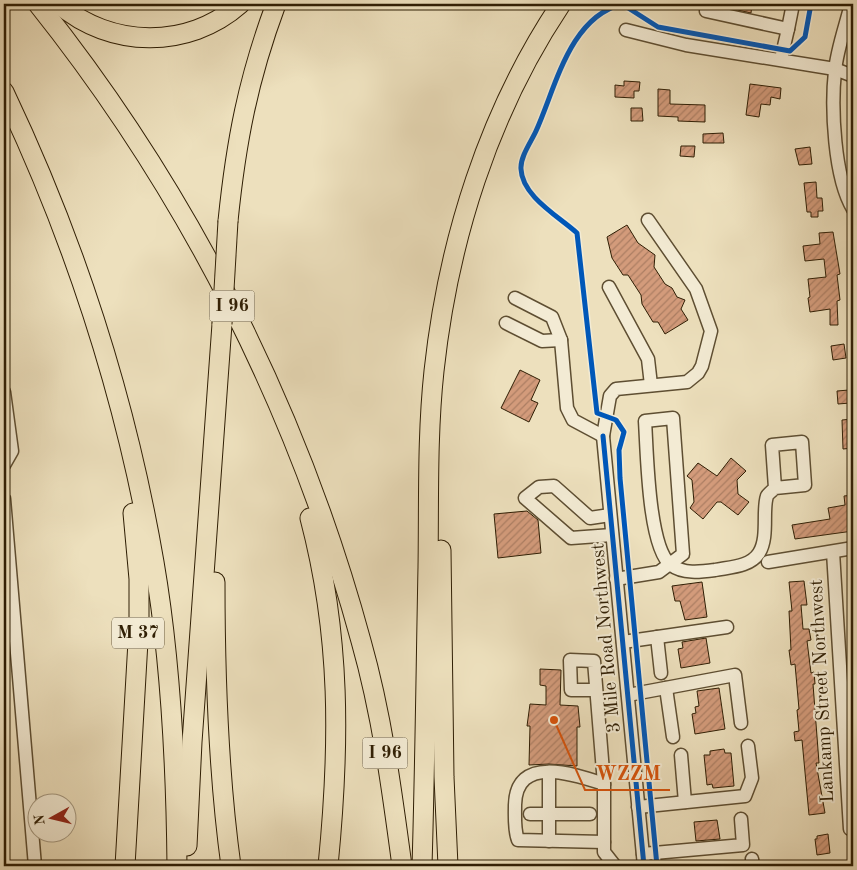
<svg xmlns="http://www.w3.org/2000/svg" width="857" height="870" font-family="'Old Standard TT',serif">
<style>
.building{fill:url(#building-hatch);stroke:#2f1e04}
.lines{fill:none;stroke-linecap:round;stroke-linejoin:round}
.minor-casing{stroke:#5e4e32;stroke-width:15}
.highway-casing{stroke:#2f1e04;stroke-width:21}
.minor{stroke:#f3ebd4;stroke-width:12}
.highway{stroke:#ede0bd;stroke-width:19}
.highway-bridge-casing{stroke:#2f1e04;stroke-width:21;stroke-linecap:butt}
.highway-bridge{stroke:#ede0bd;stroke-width:19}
.cycleway-casing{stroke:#f3ebd4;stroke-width:8}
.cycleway{stroke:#0057b8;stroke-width:5}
.labels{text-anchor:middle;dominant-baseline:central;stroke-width:4;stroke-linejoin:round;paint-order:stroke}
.shield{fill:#f3ebd4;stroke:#6a5c42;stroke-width:1}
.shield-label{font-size:18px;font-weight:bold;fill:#2f1e04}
.street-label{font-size:19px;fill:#2f1e04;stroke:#f3ebd4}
.leader{fill:none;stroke:#d6530b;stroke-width:2}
.callout-dot{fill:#d6530b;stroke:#f3ebd4;stroke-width:2}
.callout-label{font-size:20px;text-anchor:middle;font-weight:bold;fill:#d6530b;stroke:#f3ebd4;stroke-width:4;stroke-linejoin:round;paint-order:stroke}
</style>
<defs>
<pattern id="building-hatch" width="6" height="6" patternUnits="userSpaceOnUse" patternTransform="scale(1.25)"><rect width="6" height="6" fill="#d39b7b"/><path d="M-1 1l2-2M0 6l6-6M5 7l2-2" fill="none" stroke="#ac7e63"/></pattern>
</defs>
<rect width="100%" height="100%" fill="#ede0bd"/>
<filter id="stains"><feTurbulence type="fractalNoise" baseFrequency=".004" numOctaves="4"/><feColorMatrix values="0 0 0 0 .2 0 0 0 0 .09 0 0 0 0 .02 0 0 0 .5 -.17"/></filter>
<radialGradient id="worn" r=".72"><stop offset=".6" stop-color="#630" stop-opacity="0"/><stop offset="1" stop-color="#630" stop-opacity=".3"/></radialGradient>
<g class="building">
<path d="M733 4H752L751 13 733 9Z"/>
<path d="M624 81 640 82 639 91H634V98L615 97V85L624 86Z"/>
<path d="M750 84 781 88 780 99 771 97 770 105 761 104 759 117 746 115Z"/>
<path d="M658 89 670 90V104L705 105V122L678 121V117L658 116Z"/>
<path d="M631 108H642L643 121H631Z"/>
<path d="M723 133 724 143H703V134Z"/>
<path d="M681 146H695L694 157 680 156Z"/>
<path d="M810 147 812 164 799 165 795 149Z"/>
<path d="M816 182 817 198H822L823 211H818V217H811V212H807L804 183Z"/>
<path d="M627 225 638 243 655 255 654 267 665 284 672 288 677 297 685 300 681 309 688 320 665 334 658 322H653L642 304 641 295 628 275H623L612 258 607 237Z"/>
<path d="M833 232 840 274 837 275 840 300 837 301 838 325H830V309L810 312 808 298 810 297 808 279 826 277 824 259 805 261 803 246 820 244 819 233Z"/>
<path d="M844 344 846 358 833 360 831 346Z"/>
<path d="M520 370 540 380 531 400 538 403 529 422 501 408Z"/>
<path d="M849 390 850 403 838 404 837 391Z"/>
<path d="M853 419V448L843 449 842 420Z"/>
<path d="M731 458 746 471 737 480 738 494 749 502 738 515 721 502H717L703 519 690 508 694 502 692 480 687 476 698 463 717 476Z"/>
<path d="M853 495V531L795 539 792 525 830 519 828 508 845 505 844 496Z"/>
<path d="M527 511 538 520 541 553 498 558 494 514Z"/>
<path d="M804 581 807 605H801L803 629H809L811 640 807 641 811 673 814 672 815 684H813L819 763H816L825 813 809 815 802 740 795 741 794 732 799 731 797 710 799 709 795 664 791 665 789 650H791L789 611H792L789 582Z"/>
<path d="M702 582 707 617 685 620 680 601H675L672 586Z"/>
<path d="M706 638 710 663 681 668 678 649 683 648 682 642Z"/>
<path d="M540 669 561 670 560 705 578 706 580 727H577V766L549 764 529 765 530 726H527L530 704 546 705V686L540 685Z"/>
<path d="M719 688 725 729 695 734 692 714 696 713 695 707 699 706 697 691Z"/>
<path d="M724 749 725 753H731L734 786 713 788 712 784 707 785 704 755H710V751Z"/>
<path d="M717 820 720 839 696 841 694 822Z"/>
<path d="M828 834 830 853 817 855 815 839H817V836Z"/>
</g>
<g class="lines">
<defs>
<g id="minor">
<path d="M851 4C846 25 837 49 835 71 831 107 834 178 853 209"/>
<path d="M706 11 788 29 781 59"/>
<path d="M788 29 793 4"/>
<path d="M626 30 686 45 835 69 853 76"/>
<path d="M609 287 648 359 651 385"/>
<path d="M515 298 552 317 561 340 567 408 573 420 603 436"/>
<path d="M506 323 542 341 561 340"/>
<path d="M4 392 12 451 4 465"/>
<path d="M4 499 35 866"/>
<path d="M610 515 590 518 554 486 539 487 525 498 571 538 612 535"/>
<path d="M833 552 850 829"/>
<path d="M768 562 853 548"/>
<path d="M616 579 659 572 683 554 673 418 645 421C647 450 648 548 671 565 683 574 700 572 715 570 730 567 750 567 759 553 769 537 762 511 767 496 768 494 773 490 775 488L805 485 802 442 772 445 775 488"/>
<path d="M657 637 661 673"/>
<path d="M623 642 727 627"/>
<path d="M666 688 673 737"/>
<path d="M596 690H571L570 660 594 661 604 784V852L615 866"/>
<path d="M628 695 735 675 741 723"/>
<path d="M681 755 685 802"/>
<path d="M549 772V841"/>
<path d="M638 807 745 796 752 778 748 746"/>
<path d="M530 814H590"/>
<path d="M604 842 518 840C514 830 515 816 515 805 516 754 574 774 604 784"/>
<path d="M643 854 743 845 741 819"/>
<path d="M752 859 753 866"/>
<path d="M644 866 603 436 610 396 616 389 687 382 698 373 702 366 711 331 696 289 648 220"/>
</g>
<g id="highway">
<path d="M38 4C188 192 298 409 361 641 382 715 392 791 402 866"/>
<path d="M59 4C110 48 188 50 240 4"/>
<path d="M4 92C74 239 126 400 154 562 171 661 176 765 177 866"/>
<path d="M228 221C236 142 248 79 276 4"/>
<path d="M310 518C341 636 340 745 328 866"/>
<path d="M441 550 444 777 448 866"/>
<path d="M215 582C215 677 218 772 231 866"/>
<path d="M187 846 192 742 222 324"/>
<path d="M125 866 139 624V579L133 513"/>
<path d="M422 866C425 767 426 667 428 567 429 502 427 436 434 371 448 242 488 113 561 4"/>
</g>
</defs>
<use href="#minor" class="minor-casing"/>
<use href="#highway" class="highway-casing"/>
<use href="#minor" class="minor"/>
<use href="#highway" class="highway"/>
<defs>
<path id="highway-bridge" d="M222 324 228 221"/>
</defs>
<use href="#highway-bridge" class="highway-bridge-casing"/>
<use href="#highway-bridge" class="highway-bridge"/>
<defs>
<g id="cycleway">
<path d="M603 436 644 866"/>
<path d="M657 866 620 478 619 450 624 432 616 420 597 413 577 233C558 216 522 196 521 169 520 157 531 142 536 131 556 87 569 18 622 4L658 27 790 51 805 37 811 4"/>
</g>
</defs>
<use href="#cycleway" class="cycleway-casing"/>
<use href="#cycleway" class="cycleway"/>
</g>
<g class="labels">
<g class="shield">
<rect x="209.5" y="290.5" width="45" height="31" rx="4"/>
<rect x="112" y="617.5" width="52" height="31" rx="4"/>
<rect x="362.5" y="737.5" width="45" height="31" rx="4"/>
</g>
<g class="shield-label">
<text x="232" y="306">I 96</text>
<text x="138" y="633">M 37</text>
<text x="385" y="753">I 96</text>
</g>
<g class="street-label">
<text transform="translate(607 638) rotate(-95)">3 Mile Road Northwest</text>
<text transform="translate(823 691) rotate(-93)">Lankamp Street Northwest</text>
</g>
</g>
<path class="leader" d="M554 720L585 790H670"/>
<circle class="callout-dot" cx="554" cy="720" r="5"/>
<g class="callout-label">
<text x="628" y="780">WZZM</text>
</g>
<rect width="857" height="870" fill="none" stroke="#ede0bd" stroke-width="20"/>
<rect x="5" y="5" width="847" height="860" fill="none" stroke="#2f1e04" stroke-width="2.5"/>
<rect x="10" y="10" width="837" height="850" fill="none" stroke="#2f1e04"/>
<g transform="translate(52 818) rotate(262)"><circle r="24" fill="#f3ebd4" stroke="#a59981"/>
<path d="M0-4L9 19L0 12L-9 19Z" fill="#8f2418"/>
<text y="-8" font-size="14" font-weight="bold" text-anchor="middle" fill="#2f1e04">N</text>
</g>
<rect width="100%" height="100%" filter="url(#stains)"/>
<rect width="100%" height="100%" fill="url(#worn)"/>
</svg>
